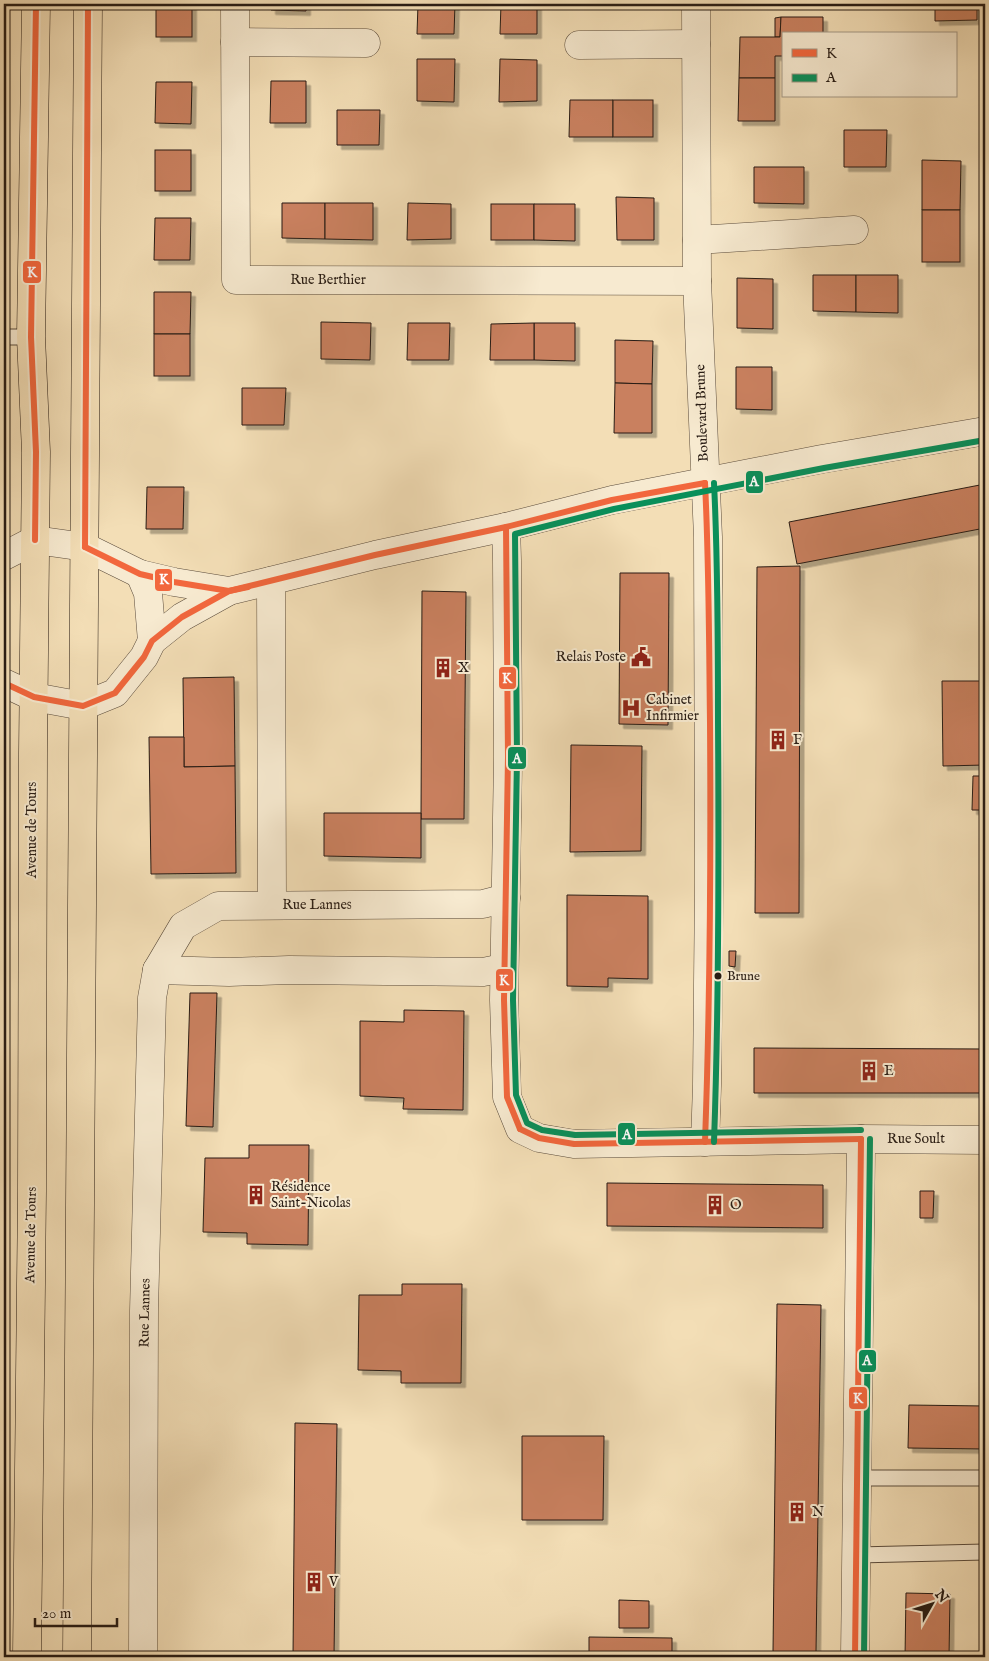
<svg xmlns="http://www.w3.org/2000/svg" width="989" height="1661" font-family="'IM FELL English',serif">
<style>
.building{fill:#c9805e;stroke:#281c14;filter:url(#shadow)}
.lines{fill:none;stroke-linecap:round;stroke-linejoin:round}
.service-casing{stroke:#5b4c3c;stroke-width:17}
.minor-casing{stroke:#5b4c3c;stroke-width:29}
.tertiary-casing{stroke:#5b4c3c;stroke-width:29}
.primary-casing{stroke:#281c14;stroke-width:29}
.service{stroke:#f7ead0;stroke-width:15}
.minor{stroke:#f7ead0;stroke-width:28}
.tertiary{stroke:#f7ead0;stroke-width:28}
.primary{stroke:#f3deb6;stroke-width:28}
.bus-1-casing{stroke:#f7ead0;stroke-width:10}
.bus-2-casing{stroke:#f7ead0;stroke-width:10}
.bus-1{stroke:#f2673d;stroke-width:6}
.bus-2{stroke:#098f5a;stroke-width:6}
.bus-dot{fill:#281c14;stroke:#f7ead0;stroke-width:2}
.labels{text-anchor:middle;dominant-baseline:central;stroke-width:4;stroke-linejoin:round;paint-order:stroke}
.bus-label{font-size:13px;fill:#281c14;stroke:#f7ead0;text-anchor:start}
.street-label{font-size:14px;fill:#281c14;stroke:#f7ead0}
.poi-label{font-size:14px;fill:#281c14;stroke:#f7ead0;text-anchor:start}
.line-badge{stroke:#f7ead0;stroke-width:2}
.badge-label{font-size:14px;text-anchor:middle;font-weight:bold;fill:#fff}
</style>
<defs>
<filter id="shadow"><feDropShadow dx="4.5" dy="4.5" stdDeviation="0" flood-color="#0004"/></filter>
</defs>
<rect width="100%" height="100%" fill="#f3deb6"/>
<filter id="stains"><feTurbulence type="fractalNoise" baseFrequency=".004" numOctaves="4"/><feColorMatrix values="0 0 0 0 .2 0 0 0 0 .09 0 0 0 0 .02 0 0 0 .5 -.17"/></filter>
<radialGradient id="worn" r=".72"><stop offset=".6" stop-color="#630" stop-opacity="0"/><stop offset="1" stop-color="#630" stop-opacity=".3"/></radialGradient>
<g class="building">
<rect x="156" y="4" width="36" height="33"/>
<path d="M271 4H306V11L271 10Z"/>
<path d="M418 4H455L454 34H417Z"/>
<path d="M501 4H537V34H500Z"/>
<path d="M935 4H977V20L935 21Z"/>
<path d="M781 17 780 37H775V18Z"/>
<path d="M781 17H823V34H783V56H775V78H739L740 37H780Z"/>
<path d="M417 59H455L454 102 417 101Z"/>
<path d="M500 59 537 60V101L499 102Z"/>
<path d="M739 78H775V121H738Z"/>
<path d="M271 81H306V123H270Z"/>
<path d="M156 82H192L191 124 155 123Z"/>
<path d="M570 100H613V137H569Z"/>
<rect x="613" y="100" width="40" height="37"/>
<path d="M337 110H380L379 145H337Z"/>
<path d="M844 130H887L886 167H844Z"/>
<rect x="155" y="150" width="36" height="41"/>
<path d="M922 160 961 161 960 210H922Z"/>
<path d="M754 167H804V204L754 203Z"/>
<path d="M616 197 654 198V240H617Z"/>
<path d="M282 203H325V239L282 238Z"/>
<path d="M325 203H373V240L325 239Z"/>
<path d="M408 203 451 204V239L407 240Z"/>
<rect x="491" y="204" width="43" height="36"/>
<path d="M534 204H575V241L534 240Z"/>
<rect x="922" y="210" width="38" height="52"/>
<path d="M155 218H191L190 260H154Z"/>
<path d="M813 275H856V312L813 311Z"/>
<path d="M856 275H898V313L856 312Z"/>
<path d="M737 278 773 279V329L737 328Z"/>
<path d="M154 292H191L190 334H154Z"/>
<path d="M321 322 371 323 370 360 321 359Z"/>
<path d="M408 323H450L449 360H407Z"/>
<path d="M534 323H575V361L534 360Z"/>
<path d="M534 323V360H490L491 324Z"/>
<rect x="154" y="334" width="36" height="42"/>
<path d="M615 340 653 341 652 384 615 383Z"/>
<path d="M736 367H772V410L736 409Z"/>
<path d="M615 383 652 384V433H614Z"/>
<path d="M242 388H286L284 425H242Z"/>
<path d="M985 484V528L797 564 789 522Z"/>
<path d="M147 487H184L183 529H146Z"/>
<path d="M800 566 799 913H755L757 567Z"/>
<path d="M620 573H669L668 725 619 724Z"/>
<path d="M422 591 466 592 464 819H421Z"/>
<path d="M234 677 235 766 184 767 183 678Z"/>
<path d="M942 681H985V765L943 766Z"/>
<path d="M149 737H184V767L235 766 236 873 151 874Z"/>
<path d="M571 745 642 746 641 851 570 852Z"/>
<path d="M973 776H985V810H972Z"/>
<path d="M324 813H421V858L324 856Z"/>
<path d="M567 895 648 896V979L608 978V987L567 986Z"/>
<path d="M729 951H736L735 967 729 966Z"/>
<path d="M190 993H217L213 1127 186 1126Z"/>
<path d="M404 1010 464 1011 463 1110 403 1109 404 1098 360 1096V1021L404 1022Z"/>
<path d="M754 1048 985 1049V1093H754Z"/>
<path d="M249 1145H309L308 1245 247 1244V1233L203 1232 205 1158H249Z"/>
<path d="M607 1183 823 1185V1228L607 1226Z"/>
<path d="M920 1191H934L933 1218H920Z"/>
<path d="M402 1284H462L461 1383H401V1371L358 1370 359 1295H402Z"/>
<path d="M777 1304 821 1305 816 1652H773Z"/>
<path d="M909 1405 985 1406V1449L908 1448Z"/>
<path d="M295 1423 337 1424 334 1657H293Z"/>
<path d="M522 1436H604L603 1520H522Z"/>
<path d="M906 1593 950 1594 949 1657H905Z"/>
<path d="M619 1600 649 1601V1628H619Z"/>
<path d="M589 1637 672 1638V1657H589Z"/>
</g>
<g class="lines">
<defs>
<g id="service">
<path d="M4 337H31"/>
<path d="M857 1478H985"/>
<path d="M857 1555 985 1552"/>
</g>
<g id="minor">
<path d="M235 4 236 280 697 281"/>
<path d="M696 4 697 281 708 537 709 882 707 1085 705 1142"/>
<path d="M235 42 366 43"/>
<path d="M579 45 696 44"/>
<path d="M697 240 854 230"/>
<path d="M506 527 507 561 508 757 504 1000 507 1097 520 1129 539 1138 574 1144 861 1139 985 1140"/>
<path d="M271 581 272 905"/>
<path d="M157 970 229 972 289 970 483 972 503 968"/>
<path d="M143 1657 144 1311 152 998 157 970 183 926 218 906 483 904 506 898"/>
<path d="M855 1657 861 1139"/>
</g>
<g id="tertiary">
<path d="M4 556 35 540 85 547 140 574 174 582 229 591"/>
<path d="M140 574 148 593 152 641"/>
<path d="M4 683 34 697 83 706 115 693 144 657 152 641 182 617 229 591 375 555 506 527 612 500 822 459 985 431"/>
</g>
<g id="primary">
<path d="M27 1657 32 1191 33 754 36 452 31 337 36 4"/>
<path d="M77 1657 88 4"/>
</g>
</defs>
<use href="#service" class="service-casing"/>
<use href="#minor" class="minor-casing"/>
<use href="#tertiary" class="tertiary-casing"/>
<use href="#primary" class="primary-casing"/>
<use href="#service" class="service"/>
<use href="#minor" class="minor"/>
<use href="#tertiary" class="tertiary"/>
<use href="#primary" class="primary"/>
<defs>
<g id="bus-1">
<path d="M705 483C709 562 709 642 710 722 711 862 710 1002 705 1142"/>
<path d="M506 527 508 757 504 1000 507 1097 520 1129"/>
<path d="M35 540 36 452 31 337 36 4"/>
<path d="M85 547 88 4"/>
<path d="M85 547 140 574 174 582 229 591 248 587"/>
<path d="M4 683 34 697 83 706 115 693 144 657 152 641 182 617 229 591 375 555 506 527 612 500 705 483"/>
<path d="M520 1129 539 1138 574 1144 861 1139"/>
<path d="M855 1657 861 1139"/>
</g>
<g id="bus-2">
<path d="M714 483C718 562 718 642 718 721 719 862 719 1002 714 1142"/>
<path d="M861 1130 575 1135 542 1130 527 1123 516 1095 513 1000 517 757 515 534 614 509 824 468 985 440"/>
<path d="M864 1657 870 1139"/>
</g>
</defs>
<use href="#bus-1" class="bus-1-casing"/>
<use href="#bus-2" class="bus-2-casing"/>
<use href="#bus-1" class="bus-1"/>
<use href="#bus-2" class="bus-2"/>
</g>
<defs>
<symbol id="civic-bare" viewBox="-9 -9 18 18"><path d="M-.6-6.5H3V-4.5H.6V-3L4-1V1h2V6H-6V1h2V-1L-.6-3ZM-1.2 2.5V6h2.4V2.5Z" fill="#8f2418" stroke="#f7ead0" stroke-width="2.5" paint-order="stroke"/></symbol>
<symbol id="building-bare" viewBox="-9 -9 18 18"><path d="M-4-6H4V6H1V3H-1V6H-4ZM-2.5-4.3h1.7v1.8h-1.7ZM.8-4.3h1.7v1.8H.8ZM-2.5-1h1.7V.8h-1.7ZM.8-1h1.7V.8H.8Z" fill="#8f2418" stroke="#f7ead0" stroke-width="2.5" paint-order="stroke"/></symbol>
<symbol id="hospital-bare" viewBox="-9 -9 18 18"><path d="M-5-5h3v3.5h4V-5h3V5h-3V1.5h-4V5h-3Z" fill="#8f2418" stroke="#f7ead0" stroke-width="2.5" paint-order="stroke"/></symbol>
</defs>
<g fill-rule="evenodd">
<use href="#civic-bare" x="627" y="643" width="28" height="28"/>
<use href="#building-bare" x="429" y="654" width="28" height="28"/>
<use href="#hospital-bare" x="617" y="694" width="28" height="28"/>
<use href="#building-bare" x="764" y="726" width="28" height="28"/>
<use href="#building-bare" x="855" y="1057" width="28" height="28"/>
<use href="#building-bare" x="242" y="1181" width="28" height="28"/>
<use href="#building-bare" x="701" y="1191" width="28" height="28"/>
<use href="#building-bare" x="783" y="1498" width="28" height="28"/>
<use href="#building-bare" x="300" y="1568" width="28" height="28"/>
</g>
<circle class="bus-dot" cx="718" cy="976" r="4.5"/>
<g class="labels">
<g class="bus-label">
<text x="727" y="976">Brune</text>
</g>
<g class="street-label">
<text x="328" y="280">Rue Berthier</text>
<text transform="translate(702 413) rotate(-92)">Boulevard Brune</text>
<text transform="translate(32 830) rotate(-90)">Avenue de Tours</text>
<text x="317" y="905">Rue Lannes</text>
<text x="916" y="1139">Rue Soult</text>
<text transform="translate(31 1235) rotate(-89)">Avenue de Tours</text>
<text transform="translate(145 1313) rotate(-89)">Rue Lannes</text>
</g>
<g class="poi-label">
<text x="626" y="657" text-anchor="end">Relais Poste</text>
<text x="458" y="668">X</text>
<text x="646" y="700">Cabinet<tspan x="646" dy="16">Infirmier</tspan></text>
<text x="793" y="740">F</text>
<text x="884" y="1071">E</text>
<text x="271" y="1187">Résidence<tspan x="271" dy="16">Saint-Nicolas</tspan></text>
<text x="730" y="1205">O</text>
<text x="812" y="1512">N</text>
<text x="329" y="1582">V</text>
</g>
</g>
<g class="line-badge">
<rect x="22" y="260" width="20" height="24" rx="5" fill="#f2673d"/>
<rect x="745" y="470" width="19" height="24" rx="5" fill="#098f5a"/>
<rect x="154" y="568" width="19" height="24" rx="5" fill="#f2673d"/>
<rect x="498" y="666" width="19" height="24" rx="5" fill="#f2673d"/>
<rect x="507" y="746" width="20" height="24" rx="5" fill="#098f5a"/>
<rect x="495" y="968" width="19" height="24" rx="5" fill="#f2673d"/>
<rect x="617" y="1122" width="19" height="24" rx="5" fill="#098f5a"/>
<rect x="858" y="1349" width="19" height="24" rx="5" fill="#098f5a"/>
<rect x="848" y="1386" width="20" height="24" rx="5" fill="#f2673d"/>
</g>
<g class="badge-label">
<text x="32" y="277">K</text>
<text x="754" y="486">A</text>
<text x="164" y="584">K</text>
<text x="507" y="683">K</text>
<text x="517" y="763">A</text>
<text x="504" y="985">K</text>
<text x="627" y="1139">A</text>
<text x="867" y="1365">A</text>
<text x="858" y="1403">K</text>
</g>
<rect width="989" height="1661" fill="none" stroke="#f3deb6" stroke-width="20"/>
<rect x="5" y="5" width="979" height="1651" fill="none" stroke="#281c14" stroke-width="2.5"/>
<rect x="10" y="10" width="969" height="1641" fill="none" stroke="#281c14"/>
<rect x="782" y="32" width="175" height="65" fill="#f7ead0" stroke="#a49885"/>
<rect x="792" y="49" width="25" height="8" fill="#f2673d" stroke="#a49885"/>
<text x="826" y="58" font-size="15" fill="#281c14">K</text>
<rect x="792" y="74" width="25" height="8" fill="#098f5a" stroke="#a49885"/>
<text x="826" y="82" font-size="15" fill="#281c14">A</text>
<g transform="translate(932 1604) rotate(51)" stroke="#f7ead0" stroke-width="4" paint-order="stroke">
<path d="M0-4L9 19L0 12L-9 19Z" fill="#281c14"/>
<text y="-8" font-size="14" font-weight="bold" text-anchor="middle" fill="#281c14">N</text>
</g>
<path d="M35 1618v8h82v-8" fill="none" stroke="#281c14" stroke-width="2.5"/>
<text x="42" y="1618" font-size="15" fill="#281c14" stroke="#f7ead0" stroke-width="4" paint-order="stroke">20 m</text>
<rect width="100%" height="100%" filter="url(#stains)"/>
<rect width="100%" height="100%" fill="url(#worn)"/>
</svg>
